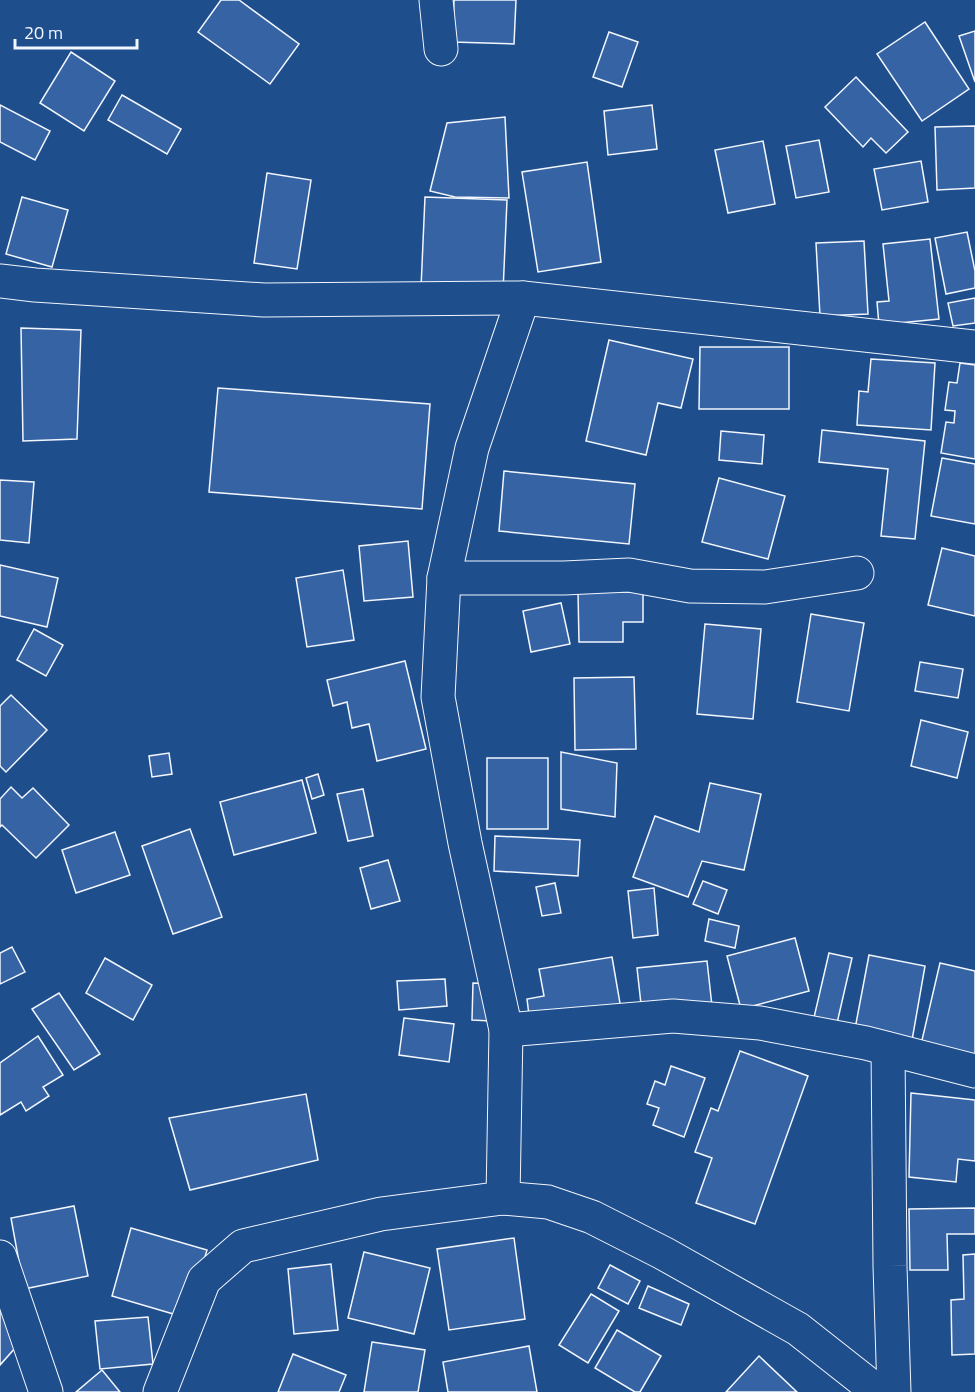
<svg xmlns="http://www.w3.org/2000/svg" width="975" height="1392" font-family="'Titillium Web',sans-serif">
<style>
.building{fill:#3563a3;stroke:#f2f6ff;stroke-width:1.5}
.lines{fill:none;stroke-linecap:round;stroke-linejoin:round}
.minor-casing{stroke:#f2f6ff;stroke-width:35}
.minor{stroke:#1f4e8c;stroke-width:33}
</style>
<rect width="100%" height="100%" fill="#1f4e8c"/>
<g class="building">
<path d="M221 0H239L299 44 270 84 198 32Z"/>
<path d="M454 0H516L514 44 453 42Z"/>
<path d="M925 22 969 89 922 121 877 54Z"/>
<path d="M975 31V82L959 36Z"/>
<path d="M609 32 638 42 622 87 593 77Z"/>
<path d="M71 52 115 81 84 131 40 103Z"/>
<path d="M856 77 908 132 886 153 871 138 863 147 825 107Z"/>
<path d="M122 95 181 129 167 154 108 120Z"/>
<path d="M0 105 50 131 35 160 0 142Z"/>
<path d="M652 105 657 149 608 155 604 111Z"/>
<path d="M505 117 509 198 455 197 430 191 447 123Z"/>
<path d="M975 126V188L937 190 935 127Z"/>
<path d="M819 140 829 192 796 198 786 146Z"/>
<path d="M763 141 775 204 728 213 715 150Z"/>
<path d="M921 161 928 202 882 210 874 169Z"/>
<path d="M587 162 601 262 538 272 522 172Z"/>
<path d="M267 173 311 180 297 269 254 263Z"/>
<path d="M22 197 68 210 52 267 6 254Z"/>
<path d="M425 197 507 200 503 292 421 288Z"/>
<path d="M967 232 975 271V288L946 294 935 238Z"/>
<path d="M930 239 939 319 879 325 877 302 889 301 883 244Z"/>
<path d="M864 241 868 314 820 316 816 243Z"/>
<path d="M975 298V323L953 326 948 303Z"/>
<path d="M21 328 81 330 77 439 23 441Z"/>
<path d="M609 340 693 359 681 408 658 403 646 455 586 441Z"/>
<path d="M700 347H789V409H699Z"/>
<path d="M871 359 935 363 931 430 857 425 859 391 868 392Z"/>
<path d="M960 363 975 365V459L941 453 946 422 954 423 955 411 945 410 949 382 957 383Z"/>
<path d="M218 388 430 404 422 509 209 492Z"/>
<path d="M822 430 925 441 915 539 881 536 888 469 819 462Z"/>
<path d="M721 431 764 435 762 464 719 460Z"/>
<path d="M942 458 975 464V524L931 516Z"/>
<path d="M504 471 635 484 629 544 499 531Z"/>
<path d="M719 478 785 496 768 559 702 542Z"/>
<path d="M0 480 34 482 29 543 0 540Z"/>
<path d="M408 541 413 597 364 601 359 546Z"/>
<path d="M942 548 975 556V616L928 605Z"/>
<path d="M0 565 58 578 47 627 0 616Z"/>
<path d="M343 570 354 640 307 647 296 578Z"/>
<path d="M578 592H643V622H623V642H579Z"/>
<path d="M561 603 570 644 531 652 523 611Z"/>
<path d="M811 614 864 623 849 711 797 702Z"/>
<path d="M705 624 761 629 753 719 697 714Z"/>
<path d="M34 629 63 645 46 676 17 660Z"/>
<path d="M405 661 426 749 377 761 369 724 352 728 347 702 333 706 327 680Z"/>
<path d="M920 662 963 669 958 698 915 691Z"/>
<path d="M634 677 636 749 575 750 574 678Z"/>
<path d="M11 695 47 730 6 772 0 766V706Z"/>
<path d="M921 720 968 732 957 778 911 766Z"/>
<path d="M561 752 617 763 615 817 561 809Z"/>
<path d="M169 753 172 774 152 777 149 756Z"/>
<rect x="487" y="758" width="61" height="71"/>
<path d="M318 774 324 795 312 799 306 778Z"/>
<path d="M302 780 316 833 234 855 220 802Z"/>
<path d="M710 783 761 794 744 870 702 861 688 897 633 877 655 816 699 832Z"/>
<path d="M11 787 22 798 33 788 69 825 36 858 2 825 0 827V799Z"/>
<path d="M363 789 373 836 348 841 337 794Z"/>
<path d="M190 829 222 917 173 934 142 846Z"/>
<path d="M115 832 130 875 76 893 62 850Z"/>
<path d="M495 836 580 840 578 876 494 871Z"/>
<path d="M388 860 400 901 371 909 360 868Z"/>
<path d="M703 881 727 890 718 914 693 904Z"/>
<path d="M555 883 561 913 542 916 536 887Z"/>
<path d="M654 888 658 935 633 938 628 891Z"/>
<path d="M709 919 739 926 735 948 705 941Z"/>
<path d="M795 938 809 991 741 1009 727 956Z"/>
<path d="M12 947 25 972 0 984V953Z"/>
<path d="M829 953 852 958 835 1032 812 1026Z"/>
<path d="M869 955 925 966 911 1046 854 1034Z"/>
<path d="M612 957 621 1009 530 1023 527 999 544 996 539 969Z"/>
<path d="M105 958 152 985 133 1020 86 993Z"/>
<path d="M707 961 712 1006 642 1013 637 968Z"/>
<path d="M940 963 975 971V1066L919 1053Z"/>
<path d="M445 979 447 1006 399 1010 397 981Z"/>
<path d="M473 983 492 984 491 1021 472 1020Z"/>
<path d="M59 993 100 1054 74 1070 32 1009Z"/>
<path d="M404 1018 454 1024 449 1062 399 1055Z"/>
<path d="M38 1036 63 1075 43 1087 49 1096 26 1111 21 1102 0 1115V1063Z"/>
<path d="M740 1051 808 1076 755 1224 696 1203 712 1158 695 1152 711 1108 718 1111Z"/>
<path d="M671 1066 705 1078 684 1137 653 1125 659 1108 647 1104 655 1081 665 1085Z"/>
<path d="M911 1093 975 1100V1161L958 1159 956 1182 909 1177Z"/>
<path d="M306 1094 318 1160 190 1190 169 1118Z"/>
<path d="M74 1206 88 1276 24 1289 11 1218Z"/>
<path d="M975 1208V1234H947L948 1270H910L909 1209Z"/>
<path d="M131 1228 207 1250 187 1318 112 1296Z"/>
<path d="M514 1238 525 1319 449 1330 437 1249Z"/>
<path d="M364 1252 430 1268 414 1334 348 1318Z"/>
<path d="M975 1254V1354L952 1355 951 1300 964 1299 963 1255Z"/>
<path d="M331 1264 338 1330 294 1334 288 1269Z"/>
<path d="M610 1265 640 1281 628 1304 598 1288Z"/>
<path d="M648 1286 689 1304 681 1325 639 1308Z"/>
<path d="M591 1294 619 1311 588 1363 559 1345Z"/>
<path d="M0 1309 25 1337 0 1365Z"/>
<path d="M148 1317 153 1364 100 1369 95 1321Z"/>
<path d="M617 1330 661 1356 640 1392H635L595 1368Z"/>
<path d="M372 1342 425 1350 418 1392H364Z"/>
<path d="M529 1346 537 1392H448L443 1362Z"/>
<path d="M293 1354 346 1375 339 1392H278Z"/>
<path d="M759 1356 797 1392H726Z"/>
<path d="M102 1370 120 1392H76Z"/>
</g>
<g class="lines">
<defs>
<g id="minor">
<path d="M436 0 441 49"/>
<path d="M0 281 35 285 264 300 523 298 975 347"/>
<path d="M444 578H564L629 575 690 586 765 587 857 573"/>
<path d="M506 1030 673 1016 760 1023 866 1043 975 1071"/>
<path d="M888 1049 890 1266 894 1392"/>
<path d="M503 1198 506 1030 465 843 438 697 444 578 472 448 523 298"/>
<path d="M0 1257 46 1392"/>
<path d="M160 1392 204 1280 243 1246 381 1214 503 1198 548 1202 592 1217 663 1253 798 1329 878 1392"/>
</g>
</defs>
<use href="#minor" class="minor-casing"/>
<use href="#minor" class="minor"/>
</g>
<path d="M15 39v9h122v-9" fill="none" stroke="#f2f6ff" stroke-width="3"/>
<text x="24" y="39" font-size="18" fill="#f2f6ff" stroke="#1f4e8c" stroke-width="4.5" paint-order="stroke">20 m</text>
</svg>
